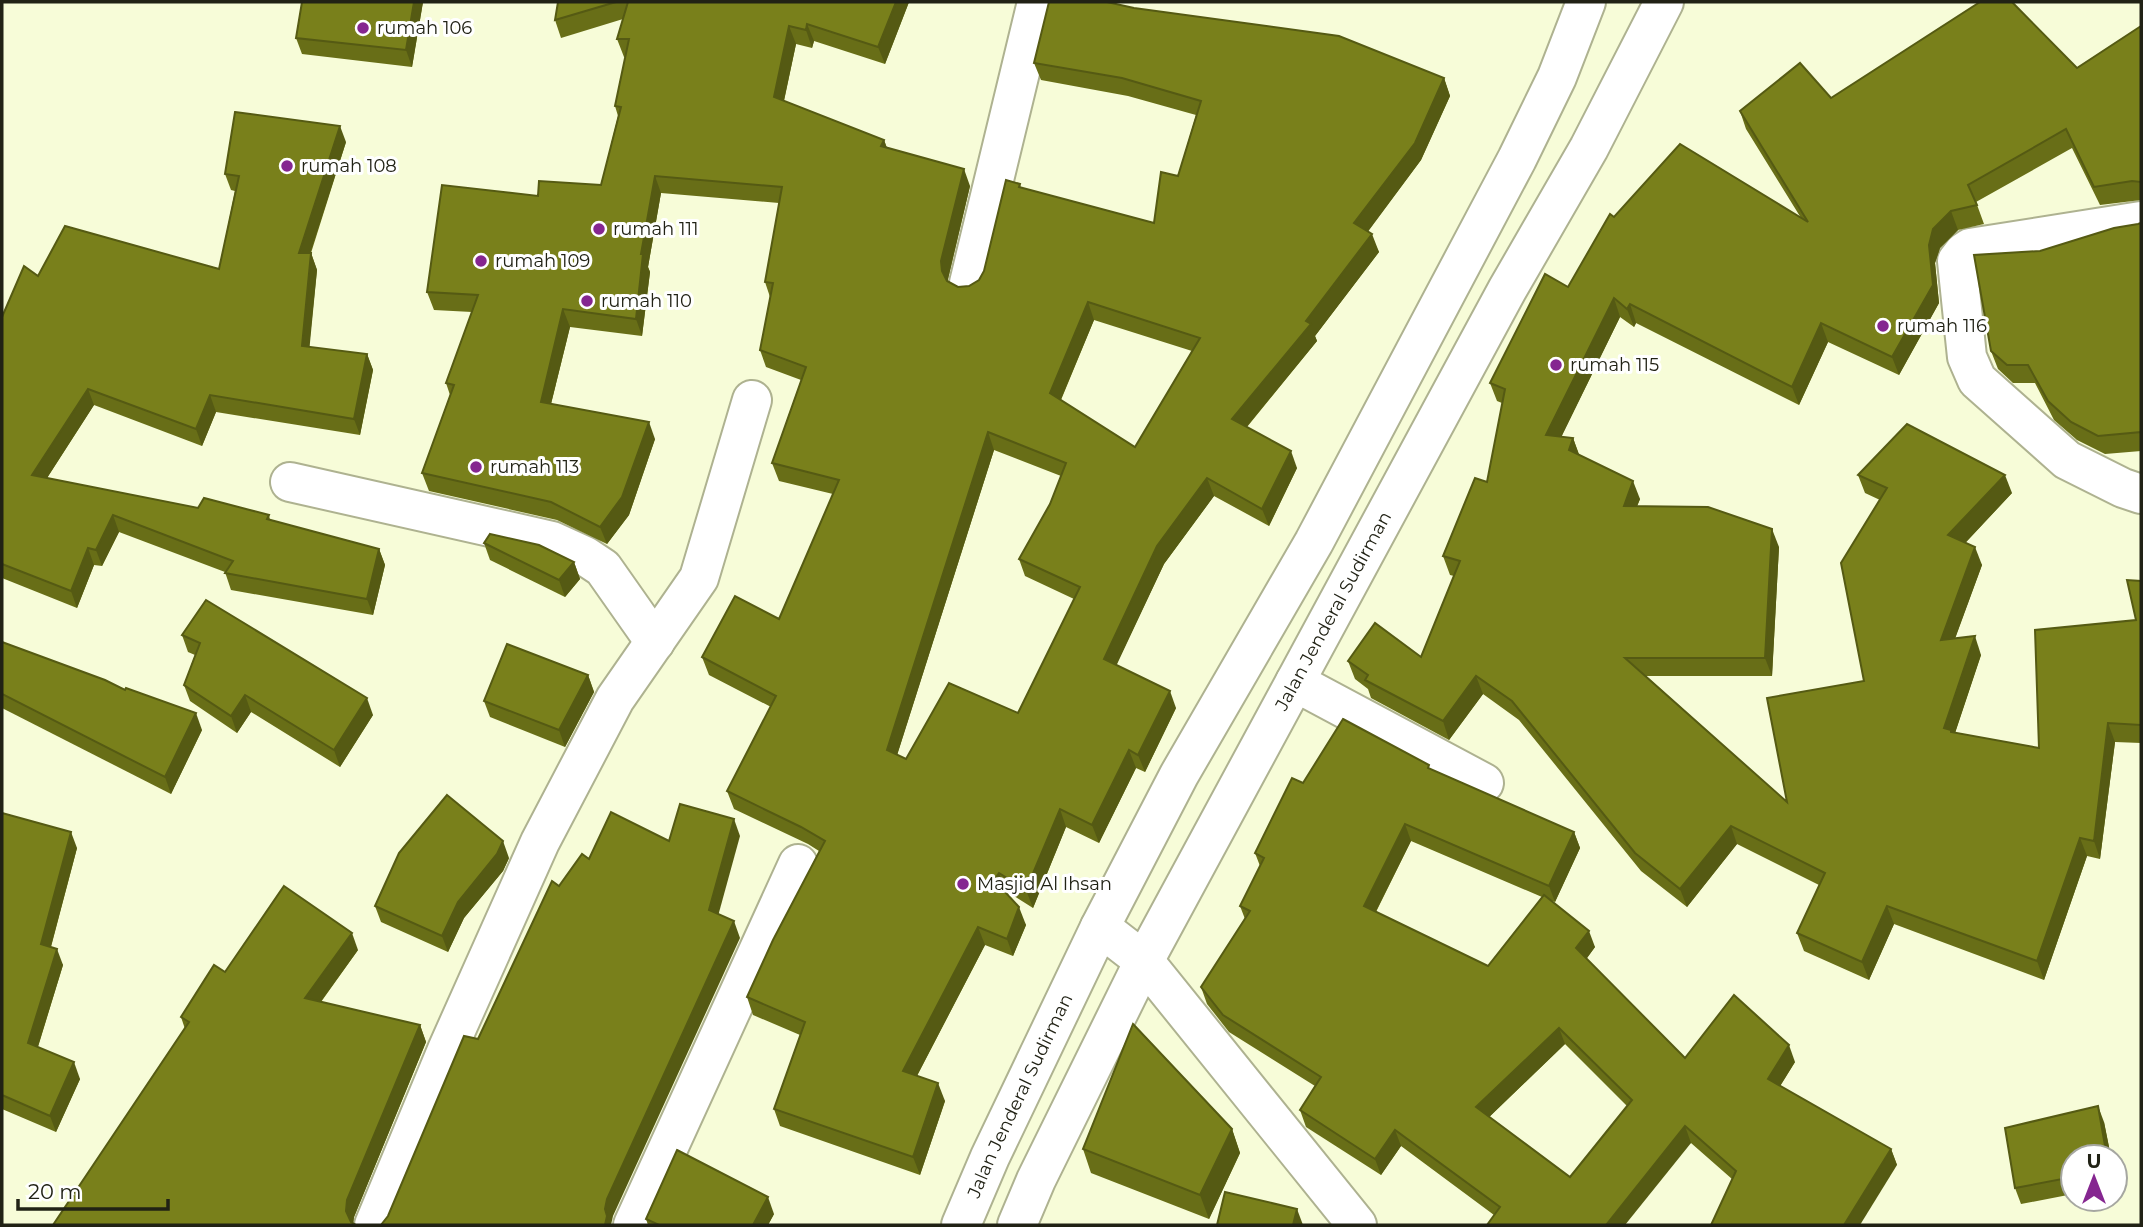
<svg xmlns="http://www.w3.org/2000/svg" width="2143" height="1227" font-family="Montserrat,sans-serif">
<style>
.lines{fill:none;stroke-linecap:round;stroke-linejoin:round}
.street-casing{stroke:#aeb290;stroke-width:42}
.secondary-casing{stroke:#aeb290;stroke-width:42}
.street{stroke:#fff;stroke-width:38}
.secondary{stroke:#fff;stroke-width:38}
.wall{fill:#686e17;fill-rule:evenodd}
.shaded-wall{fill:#555a13}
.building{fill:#79801b;stroke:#555a13;stroke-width:2;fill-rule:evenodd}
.poi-dot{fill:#852690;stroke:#fff;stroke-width:2.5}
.labels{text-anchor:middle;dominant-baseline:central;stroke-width:6;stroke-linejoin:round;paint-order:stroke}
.poi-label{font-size:18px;fill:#212215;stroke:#fff;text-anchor:start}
.street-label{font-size:18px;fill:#212215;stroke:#fff}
</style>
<rect width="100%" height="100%" fill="#f7fcd8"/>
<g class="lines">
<defs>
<g id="street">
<path d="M2141 221 1970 248 1964 252 1957 261 1967 357 1977 380 2067 460 2123 488 2141 494"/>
<path d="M969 283 1037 2"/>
<path d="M290 482 552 541 585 556 603 568 655 642"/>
<path d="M1295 682 1484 783"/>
<path d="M1100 927 1144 961 1357 1225"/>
<path d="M374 1225 447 1050 540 842 615 699 699 578 752 400"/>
<path d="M633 1225 798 864"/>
</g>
<g id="secondary">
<path id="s1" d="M961 1225 990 1157 1100 927 1179 775 1314 542 1517 159 1557 77 1586 2"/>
<path id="s2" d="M1017 1225 1036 1180 1144 961 1507 290 1589 148 1664 2"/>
</g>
</defs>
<use href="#street" class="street-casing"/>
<use href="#secondary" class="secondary-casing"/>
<use href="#street" class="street"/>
<use href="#secondary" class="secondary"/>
</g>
<g class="wall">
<path d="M302 2H423L412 67 302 54 296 38Z"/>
<path d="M558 2H909L885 64 814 41 812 48 796 44 784 101 884 140 887 148 970 186 948 279V281L958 287 969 286 979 280 984 271 1020 184 1021 188 1154 223 1178 176 1196 115 1128 96 1041 80 1034 63 1444 78 1450 96 1421 160 1368 231 1379 252 1315 336 1317 341 1247 427 1297 468 1269 526 1214 496 1164 564 1116 665 1176 708 1145 772 1136 768 1099 843 1066 827 1033 908 1006 891 1005 892 1026 925 1013 956 985 945 917 1076 945 1101 920 1175 780 1126 774 1109 800 1035 753 1015 747 997 819 851 808 844 734 809 727 791 771 707 709 675 702 657 779 619 833 494 779 481 772 463 801 380 766 367 760 350 770 297 765 282 779 203 661 193 648 267 650 272 642 336 570 327 551 404 655 439 629 515 607 544 557 520 429 491 422 473 450 395 446 383 472 312 434 310 427 292 538 196 601 185 618 116 615 106 625 57H624L617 39 623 19 561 38 555 20ZM1094 320 1192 351 1135 447 1061 400ZM994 450 1061 476 1050 504 1019 559 1025 576 1074 599 1018 713 906 759 897 755Z"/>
<path d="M2141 26V200L2100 205 2072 148 1976 202 1984 224 1958 230 1940 248 1935 263 1939 303 1899 375 1828 342 1799 405 1636 323 1634 327 1620 317 1561 437 1573 438 1579 455 1640 499 1637 506 1779 547 1772 676H1646L1787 802 1864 681 1880 500 1865 493 1858 475 2012 493 1965 543 1982 565 1955 638 1981 655 1955 733 2039 748 2136 620 2141 581V743L2115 742 2100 859 2087 856 2044 980 1894 924 1869 980 1804 951 1797 933 1819 885 1737 844 1687 907 1641 871 1519 720 1483 694 1449 740 1371 698 1368 689 1355 679 1348 661 1421 657 1454 576 1450 575 1443 556 1487 482 1502 403 1497 401 1490 383 1568 287 1614 217 1801 218 1746 129 1740 111 1831 98 2077 68Z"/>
<path d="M346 142 311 253 317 270 309 347 367 354 373 370 360 435 216 412 202 446 94 405 47 478 198 508 269 515 270 520 379 549 385 565 373 615 231 590 225 572 119 532 102 566 94 565 77 608 2 578V317L38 276 219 269 235 191 231 190 225 174Z"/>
<path d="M2141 223V451L2105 454 2077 440 2054 420 2035 383H2013L1998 369 1991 351 2040 251Z"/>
<path d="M484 543 574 562 580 579 565 597 490 560Z"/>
<path d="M182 635 373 715 340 767 251 712 237 733 190 701 184 685 195 655 188 652Z"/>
<path d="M2 642 125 690 202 730 171 794 2 708Z"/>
<path d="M588 675 594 692 565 747 490 717 484 701Z"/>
<path d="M1431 770 1574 832 1580 848 1555 902 1550 900 1595 947 1586 959 1685 1058 1795 1062 1780 1086 1891 1149 1897 1165 1732 1179 1691 1143 1494 1215 1401 1146 1381 1175 1306 1127 1300 1110 1315 1086 1229 1032 1207 1004 1201 987 1245 919 1240 906 1260 866 1255 853 1303 783ZM1411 841 1542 897 1488 966 1376 912ZM1565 1044 1627 1106 1570 1177 1489 1117Z"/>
<path d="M2 813 77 848 51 947 63 965 38 1047 80 1079 56 1132 2 1109Z"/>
<path d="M509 858 503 871 464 918 448 952 381 922 375 906Z"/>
<path d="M358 950 321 1002 420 1025 426 1042 354 1217 353 1223 53 1225 185 1029 181 1017 225 972Z"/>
<path d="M2104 1122 2111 1157H2073V1194L2021 1204 2015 1188Z"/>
<path d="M1232 1129 1240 1153 1209 1219 1091 1173 1083 1149Z"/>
<path d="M774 1214 768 1225H648L646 1219Z"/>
</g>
<g class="shaded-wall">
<path d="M414 2H423L412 67 406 50Z"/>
<path d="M896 2H909L885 64 878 47Z"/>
<path d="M807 24 814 41 812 48 806 30Z"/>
<path d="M789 26 796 44 781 114 774 97Z"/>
<path d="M1444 78 1450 96 1421 160 1361 241 1354 223Z"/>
<path d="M340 126 346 142 305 269 299 253Z"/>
<path d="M884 140 890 157 881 146Z"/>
<path d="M964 169 970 186 948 279V289L942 271 941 261Z"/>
<path d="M655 176 661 193 648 267 650 272 642 336 636 319 641 254Z"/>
<path d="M1951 211 1958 230 1940 248 1935 263 1939 303 1899 375 1892 357 1933 229Z"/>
<path d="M1372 234 1379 252 1315 336 1317 341 1239 436 1232 419Z"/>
<path d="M311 253 317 270 308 363 302 346Z"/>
<path d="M1614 298 1620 317 1553 454 1546 435Z"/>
<path d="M1088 302 1094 320 1056 411 1050 393Z"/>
<path d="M1630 304 1636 323 1634 327 1627 309Z"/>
<path d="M563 309 570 327 547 420 541 402Z"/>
<path d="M1821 323 1828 342 1799 405 1792 387Z"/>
<path d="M367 354 373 370 360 435 354 419Z"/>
<path d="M88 389 94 405 38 492 32 475Z"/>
<path d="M210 395 216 412 202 446 196 429Z"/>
<path d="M649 422 655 439 629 515 607 544 600 527Z"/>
<path d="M988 432 994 450 893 768 887 750Z"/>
<path d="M1573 438 1580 457 1569 450Z"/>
<path d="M1291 451 1297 468 1269 526 1262 509Z"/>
<path d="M2005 475 2012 493 1955 554 1948 535Z"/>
<path d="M1207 478 1214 496 1164 564 1111 677 1104 659 1157 546Z"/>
<path d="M1633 481 1640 499 1630 524 1624 506Z"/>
<path d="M113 515 119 532 102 566 96 550Z"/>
<path d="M1772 529 1779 547 1772 676 1765 658Z"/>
<path d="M1975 547 1982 565 1948 658 1941 640Z"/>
<path d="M88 548 94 565 77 608 71 591Z"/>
<path d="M379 549 385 565 373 615 367 599Z"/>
<path d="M574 562 580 579 565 597 559 580Z"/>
<path d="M1975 636 1981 655 1954 736 1944 728Z"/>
<path d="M588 675 594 692 565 747 559 730Z"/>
<path d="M1476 676 1483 694 1449 740 1443 721Z"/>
<path d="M1170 691 1176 708 1145 772 1138 755Z"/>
<path d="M245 695 251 712 237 733 231 716Z"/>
<path d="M367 698 373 715 340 767 334 750Z"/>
<path d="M196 713 202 730 171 794 165 777Z"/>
<path d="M2108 723 2115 742 2100 859 2094 841Z"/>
<path d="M1129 750 1136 768 1099 843 1092 825Z"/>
<path d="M1060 809 1066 827 1033 908 1026 890Z"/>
<path d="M734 819 740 836 715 927 709 910Z"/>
<path d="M1405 824 1411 841 1370 923 1364 906Z"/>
<path d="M1731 826 1737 844 1687 907 1680 889Z"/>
<path d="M71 832 77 848 47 961 41 944Z"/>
<path d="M1574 832 1580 848 1555 902 1549 886Z"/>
<path d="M2080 838 2087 856 2044 980 2037 961Z"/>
<path d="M503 841 509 858 503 871 464 918 448 952 442 936 458 902Z"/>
<path d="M999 873 1006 891 1000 898 994 880Z"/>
<path d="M1887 906 1894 924 1869 980 1862 962Z"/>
<path d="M1019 907 1026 925 1013 956 1007 939Z"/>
<path d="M734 921 740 938 613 1216 611 1225H605V1209L607 1199Z"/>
<path d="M978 927 985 945 910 1089 903 1071Z"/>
<path d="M1589 931 1595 947 1582 965 1576 948Z"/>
<path d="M352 933 358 950 311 1015 305 998Z"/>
<path d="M57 949 63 965 34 1059 28 1043Z"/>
<path d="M420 1025 426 1042 354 1217 353 1225 346 1211 347 1200Z"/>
<path d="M1559 1028 1565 1044 1482 1124 1476 1107Z"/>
<path d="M1789 1045 1795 1062 1774 1096 1768 1079Z"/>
<path d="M74 1062 80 1079 56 1132 50 1116Z"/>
<path d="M938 1083 945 1101 920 1175 913 1157Z"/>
<path d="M2098 1106 2104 1122 2111 1157H2107Z"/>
<path d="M1685 1126 1691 1143 1625 1225H1606Z"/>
<path d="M1232 1129 1240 1153 1209 1219 1200 1195Z"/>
<path d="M1395 1130 1401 1146 1381 1175 1375 1159Z"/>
<path d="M1891 1149 1897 1165 1860 1225H1844Z"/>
<path d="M768 1197 774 1214 768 1225H753Z"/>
<path d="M1297 1209 1303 1225H1293Z"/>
</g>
<g class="building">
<path d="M302 2H414L406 50 296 38Z"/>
<path d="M558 2H616L555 20Z"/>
<path d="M628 2H896L878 47 807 24 806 30 789 26 774 97 884 140 881 146 964 169 941 261 942 271 947 281 958 287 969 286 979 280 984 271 1006 180 1020 184 1019 187 1154 223 1161 172 1178 176 1201 101 1122 78 1034 63 1049 2H1107L1134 8 1339 36 1444 78 1415 143 1354 223 1372 234 1306 321 1311 324 1232 419 1291 451 1262 509 1207 478 1157 546 1104 659 1170 691 1138 755 1129 750 1092 825 1060 809 1026 890 999 873 994 880 1019 907 1007 939 978 927 903 1071 938 1083 913 1157 774 1109 805 1022 747 997 773 940 825 841 801 827 727 791 776 696 702 657 735 596 779 619 839 480 772 463 806 367 760 350 773 283 765 282 782 187 655 176 641 254H643L636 319 563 309 541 402 649 422 622 497 600 527 551 502 422 473 454 385 446 383 478 295 427 292 442 185 538 196 539 181 601 185 621 107 615 106 629 39H617ZM1088 302 1200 338 1135 447 1050 393ZM988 432 1066 463 1050 504 1019 559 1080 587 1018 713 949 683 906 759 887 750Z"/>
<path d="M1980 2H2012L2077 68 2141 26V182L2132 181 2094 187 2066 129 1968 185 1977 205 1951 211 1933 229 1929 245 1933 285 1892 357 1821 323 1792 387 1630 304 1627 309 1614 298 1546 435 1573 438 1569 450 1633 481 1624 506 1708 507 1772 529 1765 658H1625L1787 802 1767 698 1864 681 1841 563 1887 488 1858 475 1907 424 2005 475 1948 535 1975 547 1941 640 1975 636 1944 728 1951 730V732L2039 748 2035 630 2136 620 2127 580 2141 581V725L2108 723 2094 841 2080 838 2037 961 1887 906 1862 962 1797 933 1825 873 1731 826 1680 889 1635 853 1512 701 1476 676 1443 721 1365 680 1368 675 1348 661 1375 623 1421 657 1460 561 1443 556 1475 478 1487 482 1505 389 1490 383 1545 274 1568 287 1610 214 1614 217 1680 144 1808 222 1740 111 1800 63 1831 98Z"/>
<path d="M235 112 340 126 299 253H311L302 346 367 354 354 419 210 395 196 429 88 389 32 475 198 508 204 498 269 515 267 519 379 549 367 599 225 573 233 561 113 515 96 550 88 548 71 591 2 564V317L24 266 38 276 65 226 219 269 239 176 225 174Z"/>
<path d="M2141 223V432L2098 436 2071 422 2048 401 2028 365H2007L1991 351 1974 255 2040 251 2114 228 2138 224Z"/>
<path d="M490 534 539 545 574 562 559 580 484 543Z"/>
<path d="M206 600 367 698 334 750 245 695 231 716 184 685 200 643 182 635Z"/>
<path d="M2 642 105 680 125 690 126 688 196 713 165 777 2 694Z"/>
<path d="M507 644 588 675 559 730 484 701Z"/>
<path d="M1343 719 1429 765 1428 768 1574 832 1549 886 1405 824 1364 906 1488 966 1544 895 1589 931 1576 948 1685 1058 1734 995 1789 1045 1768 1079 1891 1149 1844 1225H1711L1736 1171 1685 1126 1606 1225H1487L1500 1207 1395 1130 1375 1159 1300 1110 1321 1077 1223 1015 1201 987 1250 911 1240 906 1264 858 1255 853 1292 778 1303 783ZM1559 1028 1632 1100 1570 1177 1476 1107Z"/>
<path d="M447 795 503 841 497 854 458 902 442 936 375 906 399 853Z"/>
<path d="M680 804 734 819 709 910 734 921 607 1199 605 1209 607 1216 605 1225H381L388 1216 464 1036 478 1039 552 881 559 886 582 854 589 859 611 812 669 841Z"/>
<path d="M2 813 71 832 41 944 57 949 28 1043 74 1062 50 1116 2 1095Z"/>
<path d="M284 886 352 933 305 998 420 1025 347 1200 346 1211 351 1222 356 1225H53L189 1022 181 1017 214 965 225 972Z"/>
<path d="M1133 1024 1232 1129 1200 1195 1083 1149Z"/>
<path d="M2098 1106 2107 1157H2073V1177L2015 1188 2005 1128Z"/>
<path d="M677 1150 768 1197 753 1225H754H659L646 1219Z"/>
<path d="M1225 1192 1297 1209 1293 1225H1217Z"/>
</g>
<g class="poi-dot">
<circle cx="363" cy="28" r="7"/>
<circle cx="287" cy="166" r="7"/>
<circle cx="599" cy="229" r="7"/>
<circle cx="481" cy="261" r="7"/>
<circle cx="587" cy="301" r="7"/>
<circle cx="1883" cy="326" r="7"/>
<circle cx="1556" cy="365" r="7"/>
<circle cx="476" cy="467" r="7"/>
<circle cx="963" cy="884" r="7"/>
</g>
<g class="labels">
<g class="poi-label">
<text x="377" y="28">rumah 106</text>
<text x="301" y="166">rumah 108</text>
<text x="613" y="229">rumah 111</text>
<text x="495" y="261">rumah 109</text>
<text x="601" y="301">rumah 110</text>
<text x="1897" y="326">rumah 116</text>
<text x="1570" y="365">rumah 115</text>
<text x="490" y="467">rumah 113</text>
<text x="977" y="884">Masjid Al Ihsan</text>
</g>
<g class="street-label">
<text stroke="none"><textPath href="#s2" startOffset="691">Jalan Jenderal Sudirman</textPath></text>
<text stroke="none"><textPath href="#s1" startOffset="142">Jalan Jenderal Sudirman</textPath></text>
</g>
</g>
<rect width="2143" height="1227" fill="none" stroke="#212215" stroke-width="7"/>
<g transform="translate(2094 1178)"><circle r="33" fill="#ffffff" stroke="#a6a7a1" stroke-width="2"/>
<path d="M0-5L12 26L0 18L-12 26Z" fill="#852690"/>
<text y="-10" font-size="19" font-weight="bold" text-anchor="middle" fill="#212215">U</text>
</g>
<path d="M18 1199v10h150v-10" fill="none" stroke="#212215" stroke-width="3.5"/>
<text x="28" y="1199" font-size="21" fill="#212215" stroke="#ffffff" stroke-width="5" paint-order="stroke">20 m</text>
</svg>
